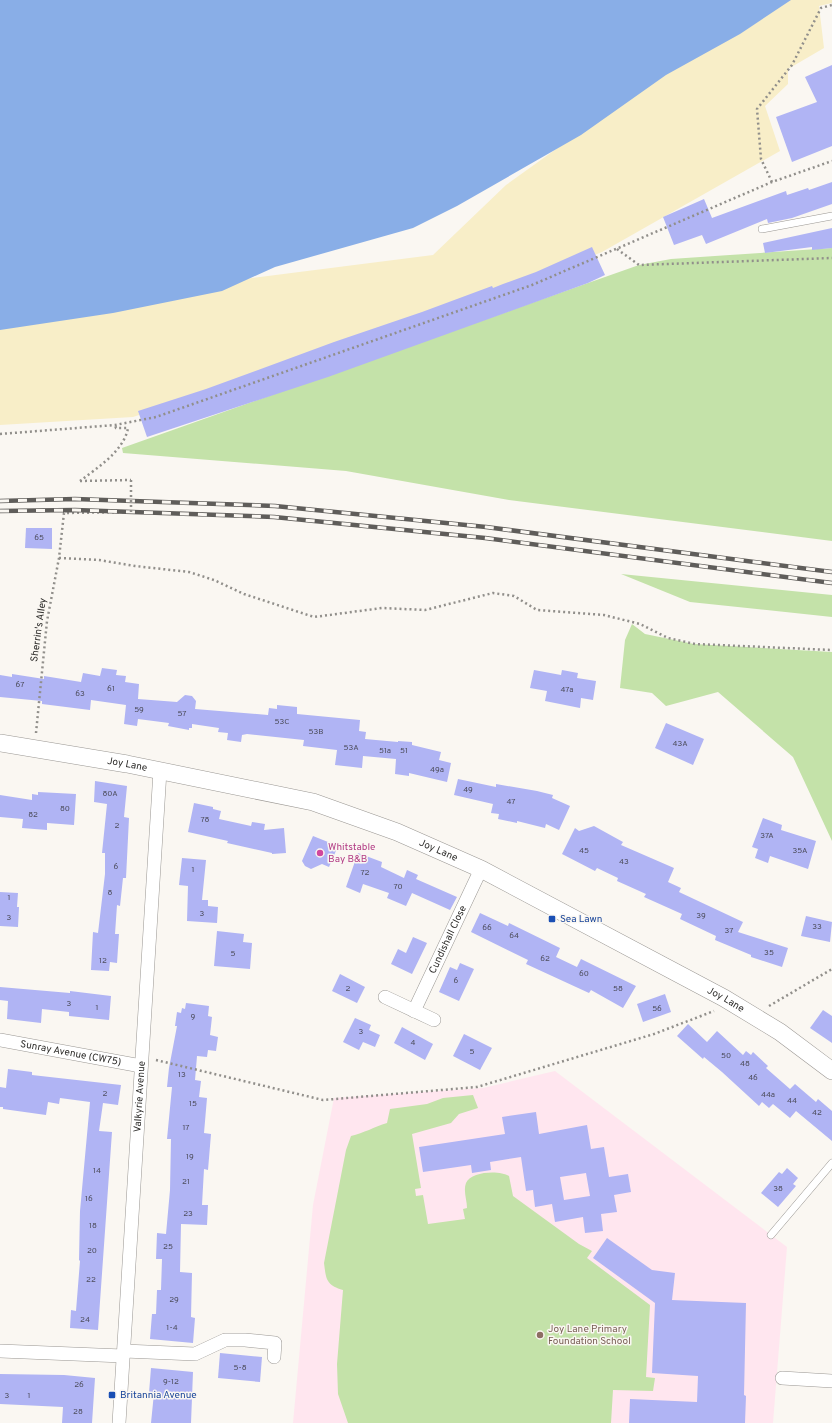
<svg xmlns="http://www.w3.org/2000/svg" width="832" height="1423" font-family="Overpass,sans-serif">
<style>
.education{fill:#ffe6ef}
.green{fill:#c4e2a9}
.sand{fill:#f8eec8}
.water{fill:#89aee7}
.building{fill:#b0b4f4;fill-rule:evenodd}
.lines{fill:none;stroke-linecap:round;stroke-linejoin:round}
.service-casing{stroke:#9a9793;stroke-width:8}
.minor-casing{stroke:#9a9793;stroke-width:14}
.tertiary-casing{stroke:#9a9793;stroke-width:18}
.path{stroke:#918f8b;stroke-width:2.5;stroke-dasharray:2 3;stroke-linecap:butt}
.service{stroke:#fff;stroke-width:7}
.minor{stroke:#fff;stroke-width:13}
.tertiary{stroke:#fff;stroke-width:17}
.rail-casing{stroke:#5f5d5a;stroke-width:4.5}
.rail{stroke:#faf7f2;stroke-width:3;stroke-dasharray:9;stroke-linecap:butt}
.path-bridge{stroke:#918f8b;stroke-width:2.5;stroke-dasharray:2 3;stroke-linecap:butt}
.hotel-dot{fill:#d1479c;stroke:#faf7f2;stroke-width:1.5}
.transit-dot{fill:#1a4fb4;stroke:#faf7f2;stroke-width:1.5}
.education-dot{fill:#8d6e63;stroke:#faf7f2;stroke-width:1.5}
.labels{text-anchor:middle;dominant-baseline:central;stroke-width:3;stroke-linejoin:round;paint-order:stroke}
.number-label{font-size:8px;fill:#4d4d5c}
.street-label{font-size:10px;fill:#2c2b29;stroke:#faf7f2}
.hotel-label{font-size:10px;fill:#b23c85;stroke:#faf7f2;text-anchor:start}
.transit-label{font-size:10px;fill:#164399;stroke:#faf7f2;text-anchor:start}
.education-label{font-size:10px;fill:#785e54;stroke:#faf7f2;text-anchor:start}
</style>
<rect width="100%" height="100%" fill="#faf7f2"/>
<path class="education" d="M555 1071 787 1247 773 1423H293L313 1205 334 1098 483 1088Z"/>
<g class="green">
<path d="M832 248V541L509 500 346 471 123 453 122 448 639 265 671 259Z"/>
<path d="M621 574 832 595V617L690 602Z"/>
<path d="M632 624 645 634 694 644 832 652V841L793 757 718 692 666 706 652 693 620 688 625 640Z"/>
<path d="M473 1095 478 1108 459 1114 451 1123 412 1134 421 1188 415 1189 416 1196 423 1195 428 1224 465 1219 463 1209 467 1208C467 1200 463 1191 466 1183 471 1171 500 1170 509 1176L513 1196 579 1244 592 1251 587 1258 650 1305 646 1377 655 1378 653 1391 613 1390 611 1423H348L338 1394 337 1364 343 1290C326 1285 326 1279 324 1263L346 1150 351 1136C364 1133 374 1127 387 1123L390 1109 427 1104 443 1098Z"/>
</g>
<path class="sand" d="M704 0H832V3L819 6 824 48 788 69V84L765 106 780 151 602 252 506 291 408 326 133 417 0 425V310L433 255 506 185 633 94Z"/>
<path class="water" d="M0 0H791L740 34 666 75 581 135 457 206 413 228 275 267 222 291 113 313 0 330Z"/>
<g class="building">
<path d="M832 65V146L792 162 776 117 817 102 805 77Z"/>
<path d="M832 182V204L792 218 768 223 767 219 706 244 702 235 674 245 663 217 704 199 712 218 786 191 787 195 808 188 809 190Z"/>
<path d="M832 228V248L812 250V247L765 253 763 243Z"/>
<path d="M592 247 605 275 588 283 328 377 147 437 138 411 206 389 334 342 422 312 492 286 493 288 503 284 536 272Z"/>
<path d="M26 528H52V549L25 548Z"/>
<path d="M102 668 117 670 116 675 126 676 125 682 139 684 138 699 177 702 185 695 192 696 196 701 195 709 268 715 269 708 277 709V705L297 707V714L360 720 359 731 366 732 365 739 398 742V741L412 742V745L441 752 439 760 451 763 447 782 409 773V776L395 774 396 759 363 756 362 768 335 765 337 750 303 746 304 740 247 734 242 735 241 742 227 740 228 733 218 732 219 728 192 724V728H189V730L168 726 169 723 138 719 137 726 124 724 126 705 91 700 90 710 42 704V701L0 697V675L12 677V674L44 679V676L81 682 83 673 100 676Z"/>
<path d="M534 670 561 675 562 670 578 673 577 678 596 681 593 700 581 698 580 708 545 701 547 691 530 688Z"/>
<path d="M666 723 704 739 693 765 655 748Z"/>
<path d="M458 779 496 787V784L537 791 553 795 552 798 570 806 559 830 546 824 545 828 517 821V823L498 819 499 814 491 813 493 804 454 795Z"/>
<path d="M95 781 127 786 124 817 129 818 126 878H123L120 906 117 905 115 934H119L117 963 110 962 109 971 91 970 93 932 98 933 105 874V853H102L107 804 94 802Z"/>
<path d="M38 792 76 794 74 825 47 823V830L22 828 23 819 0 817V795L32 800V794L38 795Z"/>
<path d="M194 803 213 807V809L221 811 219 819 251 826 252 822 265 824 264 830 284 828 286 853 272 854V853L227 843 228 841 188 832Z"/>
<path d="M763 818 782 825 781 830 816 841 808 869 770 856 768 863 755 858 758 849 752 847Z"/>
<path d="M594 826 623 842 621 845 674 868 668 882 681 888 679 892 743 922 738 932 788 948 782 967 751 957V955L715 940 716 936 680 919 682 914 644 897 646 894 617 881 618 878 597 868 595 871 562 854 575 828 579 831Z"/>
<path d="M313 836 338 846 329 867 322 864 311 869 305 866 302 861Z"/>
<path d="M358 853 382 862 381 867 404 878 407 870 418 875 416 879 457 897 450 910 412 893 406 906 387 898 389 893 363 884 360 893 346 887Z"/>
<path d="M182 858 206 860 202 900H208V906L218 907 217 923 187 921 188 886 179 885Z"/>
<path d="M0 892 18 893 17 907H19L18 927 0 926Z"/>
<path d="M480 913 508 926 509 923 560 948 556 957 577 967 581 959 636 986 623 1008 591 990 589 993 526 964 528 960 471 932Z"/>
<path d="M806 916 832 922 830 942 801 936Z"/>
<path d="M217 931 244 934 243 942 252 943 250 969 214 966Z"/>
<path d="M413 937 427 943 412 974 391 964 398 949 406 953Z"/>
<path d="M460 963 474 969 459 1001 439 992 450 967 457 970Z"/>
<path d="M340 974 365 987 357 1003 332 991Z"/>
<path d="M0 987 70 993V991L111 996 109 1020 69 1016V1012L42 1009 41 1023 7 1019 8 1001 0 1000Z"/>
<path d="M665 994 671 1012 643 1022 637 1004Z"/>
<path d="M186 1003 209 1006 208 1016 212 1017 210 1035 218 1037 216 1051 208 1050 207 1057 197 1056 195 1080 201 1081 199 1097 207 1098 204 1133 211 1134 208 1170 204 1169 202 1205H208L207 1225 181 1224 180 1272 192 1273 191 1317 195 1318 193 1343 150 1339 152 1314H156L157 1290H161L162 1259H156L157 1233 166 1234 170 1190 171 1139H167L172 1087H167L169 1068 177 1026H175L177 1012 181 1013 182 1008 185 1009Z"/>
<path d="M823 1010 832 1016V1043L810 1028Z"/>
<path d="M355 1018 371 1025 369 1030 380 1035 375 1047 363 1042 359 1050 343 1042Z"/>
<path d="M688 1024 707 1042 717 1031 743 1055 746 1051 751 1055 753 1052 768 1066 766 1068 790 1089 795 1084 816 1102 818 1099 832 1111V1141L796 1111 790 1118 773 1104 769 1108 762 1102 759 1106 722 1072 704 1057 703 1059 694 1051 677 1036Z"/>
<path d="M402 1027 433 1044 425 1060 394 1043Z"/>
<path d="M464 1034 492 1048 480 1070 453 1056Z"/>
<path d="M8 1069 32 1072V1075L121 1085 118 1105 103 1103 99 1131 112 1132 98 1330 70 1328 71 1310 76 1311 80 1261 79 1260 80 1211 90 1102 60 1098 59 1104 48 1102 46 1115 3 1109V1107H0V1087L6 1088Z"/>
<path d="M536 1112 539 1134 587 1125 591 1149 604 1147 609 1177 628 1174 631 1192 614 1195 617 1212 601 1214 603 1231 585 1233 583 1217 555 1222 552 1204 535 1207 533 1190 526 1191 521 1157 490 1162 491 1170 472 1173 471 1165 423 1172 419 1147 505 1134 502 1117ZM586 1173 590 1196 564 1200 560 1177Z"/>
<path d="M787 1168 798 1178 793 1184 796 1186 778 1207 761 1193 779 1172 782 1174Z"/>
<path d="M607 1238 652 1270 675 1273 672 1300 746 1303 744 1395 746 1396 745 1423H629L630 1399 697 1402 698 1376 652 1373 655 1303 593 1258Z"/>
<path d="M220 1353 262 1357 260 1382 218 1378Z"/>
<path d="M151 1368 193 1372 191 1423H151L154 1393H149Z"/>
<path d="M0 1374 64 1375 95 1378 92 1423H62L63 1407 0 1404Z"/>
</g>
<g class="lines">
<defs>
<g id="service">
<path d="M762 229 832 216"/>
<path d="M771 1235 832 1163"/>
</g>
<g id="minor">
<path d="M385 997 434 1020"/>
<path id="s1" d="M414 1011 481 869"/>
<path id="s2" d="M0 1040 141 1066"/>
<path d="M0 1351 123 1356"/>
<path d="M124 1351 195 1354 225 1340H245L275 1343 274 1357"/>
<path d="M782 1378 832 1381"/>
<path id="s3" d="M119 1423 160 771"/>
</g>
<g id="tertiary">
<path id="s4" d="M0 743 127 764 313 802 397 832 481 869 724 998 780 1032 832 1071"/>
</g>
</defs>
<use href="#service" class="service-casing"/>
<use href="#minor" class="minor-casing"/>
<use href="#tertiary" class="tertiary-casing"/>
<g class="path">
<path d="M772 182 761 159 757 109 792 65 821 8 832 5"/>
<path d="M617 249 639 265 832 258"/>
<path d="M0 434 115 425 156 417 532 285 772 182 832 161"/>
<path d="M80 481C97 468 124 451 128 428H116L115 425"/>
<path d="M80 481 131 480"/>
<path d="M59 558 99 560 135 566 189 572 214 580 244 594 314 617 382 608 425 610 493 593 514 596 537 610 604 615 640 624 668 638 695 644 832 650"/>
<path d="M36 733 47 621 59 558 64 513 131 512"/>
<path d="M769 1006 832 969"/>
<path d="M156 1060 323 1100 477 1087 654 1034 714 1011"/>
</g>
<use href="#service" class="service"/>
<use href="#minor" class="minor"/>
<use href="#tertiary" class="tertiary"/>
<defs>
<g id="rail">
<path d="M0 501 75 499 275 506 486 527 832 572"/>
<path d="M0 511 75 510 274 517 485 538 832 583"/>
</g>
</defs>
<use href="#rail" class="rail-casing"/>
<use href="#rail" class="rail"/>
<path class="path-bridge" d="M131 480V512"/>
</g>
<circle class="hotel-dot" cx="320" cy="853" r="4"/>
<g class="transit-dot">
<rect x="548" y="915" width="8" height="8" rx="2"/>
<rect x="108" y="1391" width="8" height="8" rx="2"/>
</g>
<circle class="education-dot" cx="540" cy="1335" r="4"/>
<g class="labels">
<g class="number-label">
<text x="39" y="538">65</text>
<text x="20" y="685">67</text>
<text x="111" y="689">61</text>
<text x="567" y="690">47a</text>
<text x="80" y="694">63</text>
<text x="139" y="710">59</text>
<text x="182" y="714">57</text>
<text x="282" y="722">53C</text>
<text x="316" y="732">53B</text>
<text x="680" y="744">43A</text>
<text x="351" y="748">53A</text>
<text x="385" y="751">51a</text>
<text x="404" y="751">51</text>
<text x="437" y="770">49a</text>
<text x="468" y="790">49</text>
<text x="110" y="794">80A</text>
<text x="511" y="802">47</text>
<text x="65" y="809">80</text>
<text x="33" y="815">82</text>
<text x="205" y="820">78</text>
<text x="117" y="826">2</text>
<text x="767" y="836">37A</text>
<text x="584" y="851">45</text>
<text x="800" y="851">35A</text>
<text x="624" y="862">43</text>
<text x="116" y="867">6</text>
<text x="193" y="870">1</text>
<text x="365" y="873">72</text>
<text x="398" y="887">70</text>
<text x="110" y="893">8</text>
<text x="9" y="898">1</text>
<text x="202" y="914">3</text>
<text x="701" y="916">39</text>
<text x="9" y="918">3</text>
<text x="817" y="927">33</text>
<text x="487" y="928">66</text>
<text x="729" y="931">37</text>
<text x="514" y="936">64</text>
<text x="769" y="953">35</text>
<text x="233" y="954">5</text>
<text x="545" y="959">62</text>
<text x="103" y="961">12</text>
<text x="584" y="974">60</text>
<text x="456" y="981">6</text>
<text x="348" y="989">2</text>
<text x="618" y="989">58</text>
<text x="69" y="1004">3</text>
<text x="97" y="1008">1</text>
<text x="657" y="1009">56</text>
<text x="193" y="1017">9</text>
<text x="361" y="1032">3</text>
<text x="413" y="1043">4</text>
<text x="472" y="1052">5</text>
<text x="726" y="1056">50</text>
<text x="745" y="1064">48</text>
<text x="182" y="1075">13</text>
<text x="753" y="1078">46</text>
<text x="105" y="1094">2</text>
<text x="768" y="1095">44a</text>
<text x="792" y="1101">44</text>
<text x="193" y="1104">15</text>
<text x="817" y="1113">42</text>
<text x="186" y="1128">17</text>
<text x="190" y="1157">19</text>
<text x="97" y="1171">14</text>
<text x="186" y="1182">21</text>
<text x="778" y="1189">38</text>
<text x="89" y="1199">16</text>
<text x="188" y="1214">23</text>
<text x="93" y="1226">18</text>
<text x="168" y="1247">25</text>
<text x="92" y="1251">20</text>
<text x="91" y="1280">22</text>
<text x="174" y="1300">29</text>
<text x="85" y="1320">24</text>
<text x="172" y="1328">1-4</text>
<text x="240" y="1368">5-8</text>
<text x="171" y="1382">9-12</text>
<text x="79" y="1385">26</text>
<text x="7" y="1396">3</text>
<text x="29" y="1396">1</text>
<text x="78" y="1412">28</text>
</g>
<g class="street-label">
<text transform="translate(39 630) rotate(-82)">Sherrin's Alley</text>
<text stroke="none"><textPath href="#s4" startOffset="129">Joy Lane</textPath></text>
<text stroke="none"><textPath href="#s4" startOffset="453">Joy Lane</textPath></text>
<text stroke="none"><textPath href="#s1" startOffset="79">Cundishall Close</textPath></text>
<text stroke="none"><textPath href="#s4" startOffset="777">Joy Lane</textPath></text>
<text stroke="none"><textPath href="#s2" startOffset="72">Sunray Avenue (CW75)</textPath></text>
<text stroke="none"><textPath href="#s3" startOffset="327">Valkyrie Avenue</textPath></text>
</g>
<g class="hotel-label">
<text x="328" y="847">Whitstable<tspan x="328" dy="12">Bay B&amp;B</tspan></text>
</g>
<g class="transit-label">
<text x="560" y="919">Sea Lawn</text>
<text x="120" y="1395">Britannia Avenue</text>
</g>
<g class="education-label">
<text x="548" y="1329">Joy Lane Primary<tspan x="548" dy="12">Foundation School</tspan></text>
</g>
</g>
</svg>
